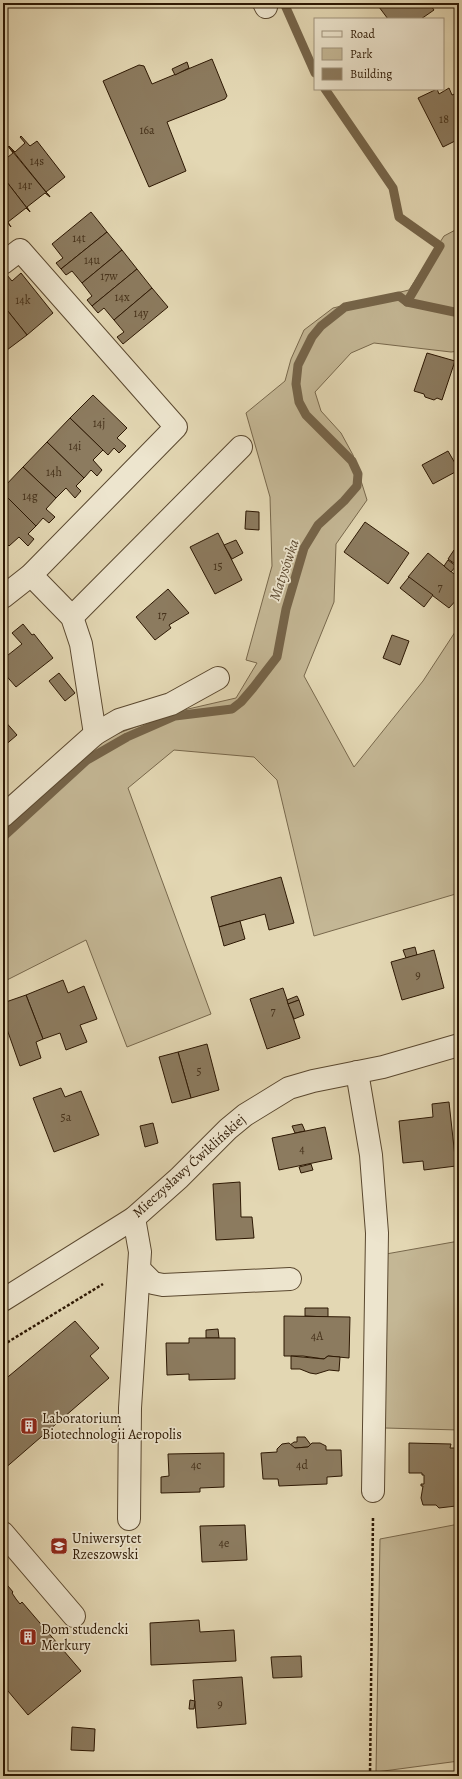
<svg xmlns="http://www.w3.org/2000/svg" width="462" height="1779" font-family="Alegreya,serif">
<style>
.green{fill:#c4b795;stroke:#78684c}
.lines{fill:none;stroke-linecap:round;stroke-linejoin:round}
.stream{stroke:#756449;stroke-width:9}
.building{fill:#8c7b5f;stroke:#2d1803}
.minor-casing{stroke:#5a482f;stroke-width:24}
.path{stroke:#2d1803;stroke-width:2.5;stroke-dasharray:3 2;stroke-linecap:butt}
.minor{stroke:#ede5ce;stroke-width:22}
.labels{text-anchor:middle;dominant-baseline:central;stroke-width:3.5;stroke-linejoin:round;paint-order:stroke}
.number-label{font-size:12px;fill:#45311a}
.street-label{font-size:14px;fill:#2d1803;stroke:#ede5ce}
.poi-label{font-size:14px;fill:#2d1803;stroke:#ede5ce;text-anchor:start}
.water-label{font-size:15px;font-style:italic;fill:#5d4a31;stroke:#ede5ce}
</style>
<rect width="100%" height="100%" fill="#e3d7b3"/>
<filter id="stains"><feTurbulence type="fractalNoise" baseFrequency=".005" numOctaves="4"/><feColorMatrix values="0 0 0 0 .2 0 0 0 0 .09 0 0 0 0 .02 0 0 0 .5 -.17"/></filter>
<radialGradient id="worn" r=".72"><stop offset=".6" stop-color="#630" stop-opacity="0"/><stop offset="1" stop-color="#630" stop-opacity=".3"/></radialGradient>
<g class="green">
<path d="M459 228V351L451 352 374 343 351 353 315 392 321 411 341 433 353 455 367 500 336 544 334 602 304 676 354 767 423 681 459 626V893L314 936 277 780 254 757 174 750 128 788 211 1014 127 1047 86 940 3 982V830L98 741 175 712 236 698 257 663 246 660 272 566 270 497 246 413 285 381 291 359 304 330 333 308 409 290 444 236Z"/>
<path d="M459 1241V1430L385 1428 386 1254Z"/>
<path d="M459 1524V1761L376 1772 380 1539Z"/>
</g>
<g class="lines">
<g class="stream">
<path d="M284 3 315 73"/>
<path d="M325 89 393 188 399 217 440 246 407 302"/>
<path d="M3 837 87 760 127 737 175 716 232 709 241 702 253 688 277 657 286 609 304 548 318 525 344 501 357 486 358 474 352 461 306 415 299 402 296 384 298 365 312 337 321 326 345 307 399 296 407 302 459 313"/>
</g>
</g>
<g class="building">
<path d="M376 3H429L434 10 421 19H388Z"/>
<path d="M212 59 227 96 225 99 167 122 186 171 149 187 103 81 139 65 144 66 152 84Z"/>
<path d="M187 62 189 68 175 75 172 69Z"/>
<path d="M449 88 452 95 459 92V139L443 147 418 98 437 89 439 94Z"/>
<path d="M21 136 30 146 37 141 65 177 46 192 50 197 9 146 15 152 25 143 20 137Z"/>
<path d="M8 146 50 197 45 193 27 207 30 212 3 177V167L5 166 3 161 13 153Z"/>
<path d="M3 177 30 212 26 208 8 222 11 227 3 217Z"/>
<path d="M91 212 107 232 61 269 56 263 63 258 52 244Z"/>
<path d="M107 232 122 250 82 283 72 271 66 275 61 269Z"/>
<path d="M122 250 137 269 92 306 87 300 92 296 82 283Z"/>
<path d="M137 269 152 288 114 320 104 308 98 313 92 306Z"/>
<path d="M21 273 53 313 27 335 3 305V294L8 290 3 284V278L7 275 12 281Z"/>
<path d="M152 288 168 307 123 344 117 337 124 332 114 320Z"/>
<path d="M3 305 27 335 3 353Z"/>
<path d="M427 353 455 361 442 400 437 398 434 400 425 397 424 394 414 391Z"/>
<path d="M93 395 127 428 117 438 126 446 119 453 114 448 108 455 70 418Z"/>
<path d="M70 418 103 450 93 460 102 470 97 476 91 470 84 478 47 442Z"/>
<path d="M47 442 84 478 76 486 81 491 75 498 66 488 56 498 23 467Z"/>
<path d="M448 451 459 470 433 484 422 465Z"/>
<path d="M23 467 56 498 46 509 55 517 49 523 43 518 36 526 3 493V488Z"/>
<path d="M3 493 36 526 28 534 34 539 28 546 19 537 9 546 3 540Z"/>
<path d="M246 511 259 512V530L245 529Z"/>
<path d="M365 522 409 553 388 584 344 552Z"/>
<path d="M218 533 242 580 215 594 190 547Z"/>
<path d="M236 540 243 553 232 559 224 545Z"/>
<path d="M454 550 459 554 458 566 448 559Z"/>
<path d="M428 553 459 578V597L449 608 408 577Z"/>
<path d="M448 560 456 566 451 572 444 566Z"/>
<path d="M409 577 433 595 424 607 400 588Z"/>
<path d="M168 589 189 613 169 625 171 628 155 640 136 617Z"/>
<path d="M23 624 32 635 34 634 53 658 16 687 3 672V659L22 644 12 633Z"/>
<path d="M392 635 409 641 400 665 383 658Z"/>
<path d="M59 673 75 693 65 701 49 681Z"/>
<path d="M3 719 17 735 3 747Z"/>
<path d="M281 877 294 923 269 930 265 914 219 927 211 897Z"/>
<path d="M240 921 245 939 224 946 219 927Z"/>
<path d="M415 947 417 955 406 958 403 950Z"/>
<path d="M434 950 444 988 402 1000 391 962Z"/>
<path d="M63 980 68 993 84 986 97 1019 80 1025 87 1042 66 1050 60 1033 43 1039 26 995Z"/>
<path d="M283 988 300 1038 267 1049 250 999Z"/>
<path d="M26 995 43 1039 36 1042 41 1058 20 1066 3 1018V1003Z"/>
<path d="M297 996 299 1000 288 1004 287 1000Z"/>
<path d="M299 1000 304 1015 294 1019 288 1004Z"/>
<path d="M207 1044 219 1090 191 1098 178 1052Z"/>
<path d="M178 1052 191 1098 172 1103 159 1057Z"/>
<path d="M61 1088 65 1097 81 1091 99 1135 54 1152 33 1098Z"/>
<path d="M449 1102 456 1166 424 1170 423 1161 403 1163 399 1121 433 1117 432 1104Z"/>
<path d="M153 1123 158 1143 145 1147 140 1126Z"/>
<path d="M302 1124 305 1131 295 1133 292 1126Z"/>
<path d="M325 1127 332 1159 279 1170 272 1138Z"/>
<path d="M311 1164 313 1170 301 1173 299 1167Z"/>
<path d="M240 1182 241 1217H252L254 1238 216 1240 213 1184Z"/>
<path d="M305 1308H328V1317L305 1316Z"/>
<path d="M284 1316 350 1317 349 1358 328 1356 324 1359 303 1356H284Z"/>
<path d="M75 1321 99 1348 90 1356 109 1378 3 1470V1381Z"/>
<path d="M218 1329 219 1338H206V1330Z"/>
<path d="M189 1338H235V1379L189 1380V1374L167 1375 166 1343H189Z"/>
<path d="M291 1356 324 1359 328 1356 340 1357 339 1371 329 1370 316 1374 310 1373 300 1369H291Z"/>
<path d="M297 1437H305L311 1445 308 1447 294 1448 290 1445 294 1442H297Z"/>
<path d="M289 1443 295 1448 308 1447 312 1443H320L326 1446V1450H341L342 1476 327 1477V1484L279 1486 278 1479H263L261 1453 277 1452V1449L282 1444Z"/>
<path d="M409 1443 451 1444 450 1448H459V1489H457L456 1506 439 1508 436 1505H423L421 1498 423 1486H421V1484H424V1475H422V1473H409Z"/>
<path d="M224 1453V1487L200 1488V1492L161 1493V1477L169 1476 168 1454Z"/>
<path d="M245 1525 247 1560 202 1562 200 1526Z"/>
<path d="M3 1580 13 1592 12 1593 16 1599 20 1604 22 1602 81 1671 28 1715 3 1685Z"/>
<path d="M199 1620 200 1632 234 1630 236 1661 151 1665 150 1623Z"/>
<path d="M301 1656 302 1677 273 1678 271 1657Z"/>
<path d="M242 1677 246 1724 197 1728 193 1680Z"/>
<path d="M190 1700 195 1701 194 1709H189Z"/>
<path d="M72 1727 95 1729 94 1751 71 1750Z"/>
</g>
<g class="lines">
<defs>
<g id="minor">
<path d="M264 3 266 7"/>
<path d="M3 263 20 250 176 427 31 575 3 597"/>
<path d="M31 575 72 617 81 644 95 734"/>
<path d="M72 617 241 447"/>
<path d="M3 816 95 734 119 720 171 704 218 678"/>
<path d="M357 1072 371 1155 377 1233 373 1491"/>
<path d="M139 1269 153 1283 163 1285 290 1279"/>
<path d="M3 1300 134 1218 179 1178 228 1129 245 1115 289 1088 313 1081 383 1067 459 1045"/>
<path d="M129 1519 130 1408 140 1252 134 1218"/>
<path d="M3 1533 74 1616"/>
</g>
</defs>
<use href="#minor" class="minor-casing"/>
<g class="path">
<path d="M3 1345 103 1284"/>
<path d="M370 1776 373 1517"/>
</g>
<use href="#minor" class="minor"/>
</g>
<defs>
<symbol id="building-square" viewBox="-11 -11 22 22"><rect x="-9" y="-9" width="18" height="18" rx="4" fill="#8f2418" stroke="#ede5ce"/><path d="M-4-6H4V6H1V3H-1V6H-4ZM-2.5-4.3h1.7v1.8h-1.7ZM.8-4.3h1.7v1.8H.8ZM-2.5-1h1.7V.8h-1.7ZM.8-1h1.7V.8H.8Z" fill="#fff"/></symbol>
<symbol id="university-square" viewBox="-11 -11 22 22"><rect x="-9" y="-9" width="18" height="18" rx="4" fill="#8f2418" stroke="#ede5ce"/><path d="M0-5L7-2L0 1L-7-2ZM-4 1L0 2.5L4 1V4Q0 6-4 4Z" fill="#fff"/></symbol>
</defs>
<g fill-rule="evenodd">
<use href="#building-square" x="19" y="1416" width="20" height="20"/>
<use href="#university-square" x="49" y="1536" width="20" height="20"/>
<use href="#building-square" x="18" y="1627" width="20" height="20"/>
</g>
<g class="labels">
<g class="number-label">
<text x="444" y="119">18</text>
<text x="147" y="130">16a</text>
<text x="37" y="161">14s</text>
<text x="25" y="185">14r</text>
<text x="79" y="238">14t</text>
<text x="92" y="260">14u</text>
<text x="109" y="276">17w</text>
<text x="122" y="297">14x</text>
<text x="23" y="300">14k</text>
<text x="141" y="313">14y</text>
<text x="99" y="423">14j</text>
<text x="75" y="446">14i</text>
<text x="54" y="472">14h</text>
<text x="30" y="496">14g</text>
<text x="218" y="566">15</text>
<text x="440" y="587">7</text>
<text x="162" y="615">17</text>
<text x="418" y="975">9</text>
<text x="273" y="1011">7</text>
<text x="199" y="1071">5</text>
<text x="66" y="1117">5a</text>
<text x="302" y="1149">4</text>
<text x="317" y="1336">4A</text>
<text x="196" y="1465">4c</text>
<text x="302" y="1465">4d</text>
<text x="224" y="1543">4e</text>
<text x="220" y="1704">9</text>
</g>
<g class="street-label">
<text transform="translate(189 1166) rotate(-42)">Mieczysławy Ćwiklińskiej</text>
</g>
<g class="poi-label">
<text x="42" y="1418">Laboratorium<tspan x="42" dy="16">Biotechnologii Aeropolis</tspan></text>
<text x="72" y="1538">Uniwersytet<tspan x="72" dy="16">Rzeszowski</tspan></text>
<text x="41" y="1629">Dom studencki<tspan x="41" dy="16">Merkury</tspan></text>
</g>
<g class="water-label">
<text transform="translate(284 570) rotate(-71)">Matysówka</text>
</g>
</g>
<rect width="462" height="1779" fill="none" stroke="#e3d7b3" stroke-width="16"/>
<rect x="4" y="4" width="454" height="1771" fill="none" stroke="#2d1803" stroke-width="2"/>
<rect x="8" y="8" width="446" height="1763" fill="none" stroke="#2d1803"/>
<rect x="314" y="18" width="130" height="72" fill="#ede5ce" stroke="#a0937d"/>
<rect x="322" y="31" width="20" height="6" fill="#ede5ce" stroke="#a0937d"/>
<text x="350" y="38" font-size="12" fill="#2d1803">Road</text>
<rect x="322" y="48" width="20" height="12" fill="#c4b795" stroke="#a0937d"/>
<text x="350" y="58" font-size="12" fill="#2d1803">Park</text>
<rect x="322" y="68" width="20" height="12" fill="#8c7b5f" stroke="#a0937d"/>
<text x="350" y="78" font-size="12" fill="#2d1803">Building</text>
<rect width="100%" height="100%" filter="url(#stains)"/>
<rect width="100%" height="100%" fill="url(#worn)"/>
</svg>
